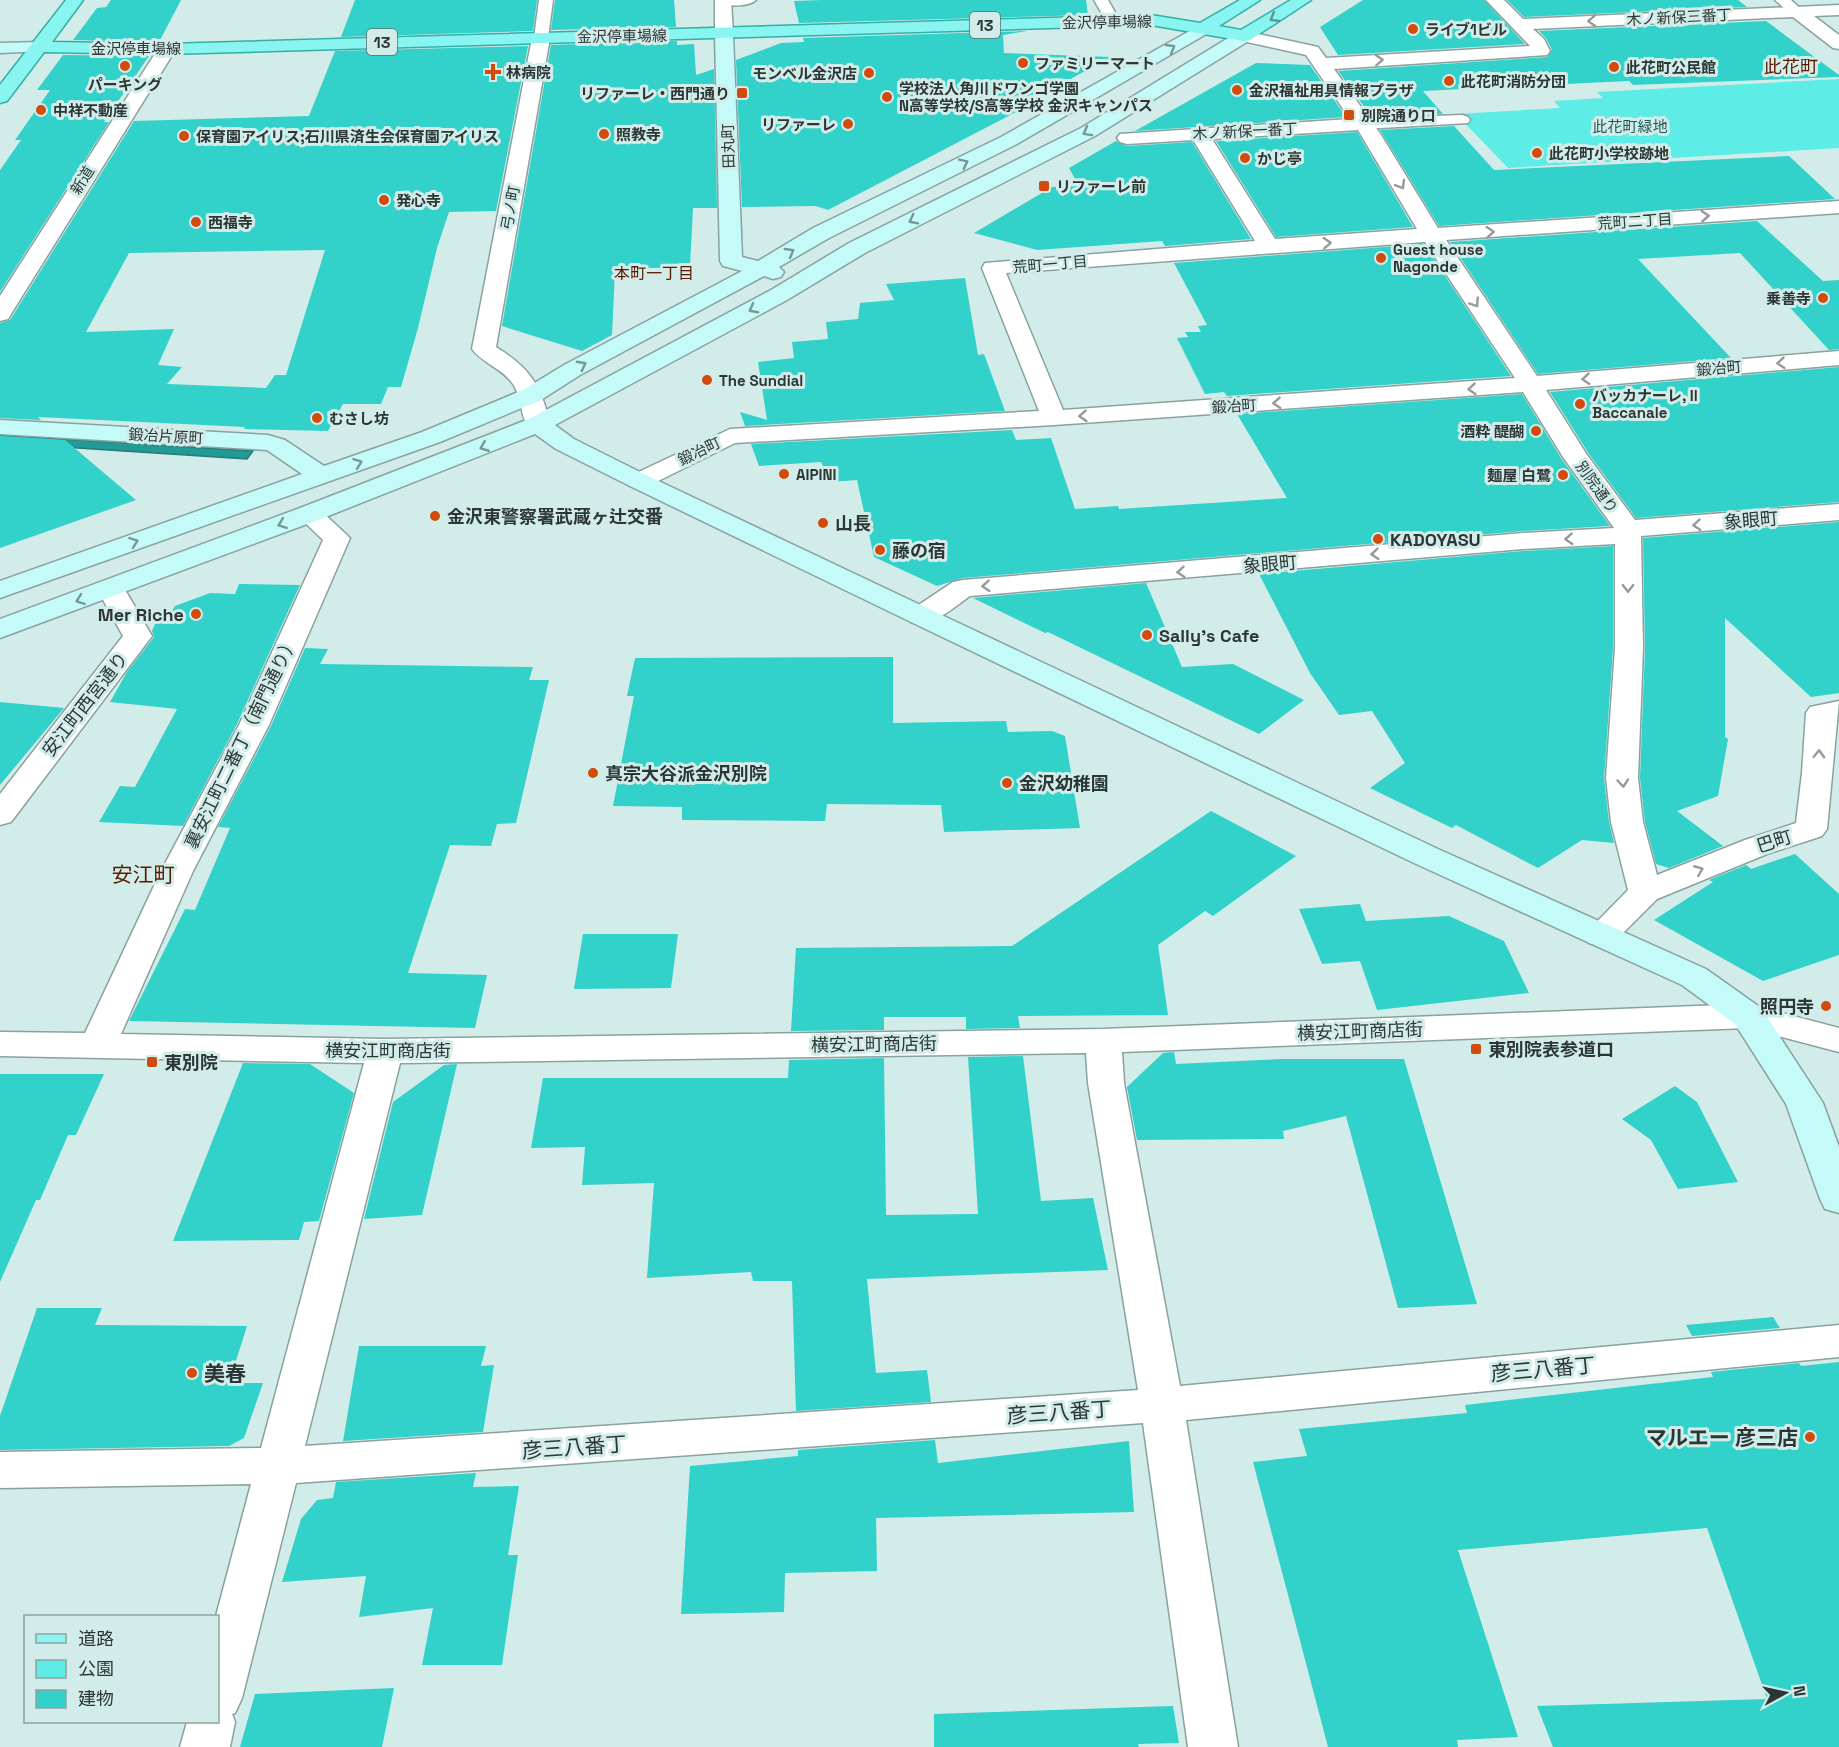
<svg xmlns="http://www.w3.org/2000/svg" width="1839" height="1747" font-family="'Space Grotesk','Noto Sans JP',sans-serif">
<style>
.green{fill:#5dede6}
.water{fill:#229a95;stroke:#257c78;stroke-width:1.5}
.building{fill:#32d1c9;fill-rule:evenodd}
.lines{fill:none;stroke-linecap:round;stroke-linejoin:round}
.lane-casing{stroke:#89a19f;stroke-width:3}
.street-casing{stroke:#89a19f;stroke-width:3}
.secondary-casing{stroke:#89a19f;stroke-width:3}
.primary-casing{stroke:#36aea8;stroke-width:3}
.lane{fill:#fff;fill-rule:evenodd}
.street{fill:#fff;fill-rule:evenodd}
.secondary{fill:#c4faf8;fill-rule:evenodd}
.primary{fill:#89f5f0;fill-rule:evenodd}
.oneway{stroke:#5a9692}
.oneway2{stroke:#969a9a}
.oneway3{stroke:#789896}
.poi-dot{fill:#d14c0c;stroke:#d2ece9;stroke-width:2}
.labels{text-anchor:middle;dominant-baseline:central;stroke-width:6;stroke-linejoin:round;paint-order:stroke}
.far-street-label{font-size:15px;fill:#2c3635;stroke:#d2ece9}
.far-poi-label{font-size:15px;font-weight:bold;fill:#2c3635;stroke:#d2ece9;text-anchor:start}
.far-park-label{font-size:15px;fill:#1d5a57;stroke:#d2ece9}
.shield{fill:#d2ece9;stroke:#5e6d6b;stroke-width:1.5}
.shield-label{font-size:16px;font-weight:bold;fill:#2c3635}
.far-neighbourhood-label{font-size:16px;fill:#5a1a00;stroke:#d2ece9}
.far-quarter-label{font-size:18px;fill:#5a1a00;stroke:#d2ece9}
.poi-label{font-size:18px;font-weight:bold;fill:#2c3635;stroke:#d2ece9;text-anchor:start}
.street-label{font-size:18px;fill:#2c3635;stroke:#d2ece9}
.quarter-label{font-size:21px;fill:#5a1a00;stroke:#d2ece9}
.near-street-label{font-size:21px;fill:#2c3635;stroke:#d2ece9}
.near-poi-label{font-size:21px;font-weight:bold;fill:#2c3635;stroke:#d2ece9;text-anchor:start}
</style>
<rect width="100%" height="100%" fill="#d2ece9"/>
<path class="green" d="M1839 79V148L1508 168 1456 114 1560 108 1554 101 1603 98 1597 92Z"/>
<path class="water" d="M0 435 253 451 247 459 0 443Z"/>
<g class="building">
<path d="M111 0H181L159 42 73 40 97 8 106 7Z"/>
<path d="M355 0H537L533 31 341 37Z"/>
<path d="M555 0H674L676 27 551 30Z"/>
<path d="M822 0H1086L1088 15 799 23 794 1Z"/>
<path d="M1363 0H1484L1525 44 1338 55 1320 27Z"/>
<path d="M1507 0H1738L1747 7 1524 17Z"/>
<path d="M1766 21 1839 75V77L1633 85 1629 81 1423 91 1443 114 1371 116 1338 71 1547 57 1552 50 1546 38 1539 31Z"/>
<path d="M1027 31 1003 35 1004 53 1111 57 1013 110 1018 111 828 210 816 206 742 207 736 60 781 43 804 42 803 38Z"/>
<path d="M677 41V45L694 44 696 75 714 69 717 208H693L690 267 615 269 612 335 582 351 502 326 551 45Z"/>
<path d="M528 46 496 211 449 212 437 248 418 328 401 387H388L381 404H343L328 431 244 429 245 427 38 417 41 420 0 418V323L10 320 134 121 309 116 335 51ZM325 250 286 375H275L266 388 167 384 182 367 158 365 174 329 86 332 129 253Z"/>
<path d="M63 55 149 56 104 122H109L0 292V170L21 140H15L50 90H37Z"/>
<path d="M1256 63 1310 65 1346 117 1135 131Z"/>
<path d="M1454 126 1494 170 1789 156 1835 199 1439 226 1380 130Z"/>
<path d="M1357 132 1413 227 1276 237 1216 141Z"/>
<path d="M1116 141 1127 146 1192 142 1251 239 1165 246 1162 241 1037 250 974 233 1052 187 1079 186 1069 168Z"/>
<path d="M1757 221 1823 281 1839 280V349L1829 350 1740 253 1638 259 1731 358 1538 374 1450 242Z"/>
<path d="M1424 244 1511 376 1227 396 1224 392 1205 394 1177 338 1188 337 1185 332H1201L1198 326 1207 325 1174 263Z"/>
<path d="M965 278 978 355 984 354 1005 411 745 426 740 412 767 420 758 362 794 358 792 342 828 339 826 322 858 319 860 303 894 300 886 284Z"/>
<path d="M1839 367V502L1636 518 1589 454 1550 392Z"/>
<path d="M1522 394 1561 458 1610 526 1523 531 963 578 937 586 874 557 857 480 830 482 821 462 759 466 751 444 1012 430 1016 440 1051 438 1075 509 1118 506 1119 509 1287 498 1237 414Z"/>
<path d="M0 436 65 440 136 500 0 548Z"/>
<path d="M1839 522V693L1811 697 1725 618V737L1728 739 1718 796 1677 811 1723 846 1669 868 1656 864 1645 822 1640 778 1645 648 1643 538Z"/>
<path d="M1613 546V648L1604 778 1609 822 1614 843 1582 840 1538 868 1456 825 1452 828 1370 788 1405 763 1372 711 1339 715 1310 673 1259 574 1523 551Z"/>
<path d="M1146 583 1182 667 1233 664 1304 700 1259 734 1048 632 1045 633 973 598Z"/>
<path d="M239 584 300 585 237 724 183 826 99 822 120 786 135 787 177 709 110 702 127 672 154 637 152 631 156 622 164 623 175 606 210 593 235 594Z"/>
<path d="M305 648 328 649 320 664 533 667 529 680H549L516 823 497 824 491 846 450 845 408 973 487 975 475 1028 129 1021 185 909 195 910 230 828 218 827 271 726Z"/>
<path d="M893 657V723L1006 721 1008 732 1052 731 1065 736 1080 828 944 832 941 805 827 804 825 821 682 820V807L613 806 634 696H627L635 658Z"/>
<path d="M0 702 64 708 0 785Z"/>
<path d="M1211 811 1296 856 1213 916 1205 911 1158 945 1168 1015 1018 1016 1020 1028 966 1029V1017H884V1030L791 1031 796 948 1012 946Z"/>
<path d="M1795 854 1839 894V955L1763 981 1654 920 1713 882 1709 880 1746 865 1751 869Z"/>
<path d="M1360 904 1366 921 1449 916 1504 941 1529 993 1377 1010 1360 961 1322 964 1299 909Z"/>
<path d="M583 934H678L671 988 574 989Z"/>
<path d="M1174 1052 1176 1064 1280 1059H1404L1477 1304 1398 1308 1346 1116 1283 1131 1284 1139 1137 1140 1127 1087 1163 1053Z"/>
<path d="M1023 1056 1041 1201 1093 1198 1108 1270 867 1279 876 1373 927 1370 931 1402 796 1411 792 1281H753L751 1272 647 1278 654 1183 582 1185 585 1147 531 1148 543 1078H788L789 1060 884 1058 886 1215 978 1214 968 1057Z"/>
<path d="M243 1063 310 1064 354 1093 319 1221 304 1222 299 1240 173 1241Z"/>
<path d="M457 1064 422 1215 364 1219 393 1102 444 1065Z"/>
<path d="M0 1074H104L76 1135H68L40 1200H36L0 1282Z"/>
<path d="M1675 1086 1697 1102 1738 1182 1678 1189 1651 1140 1622 1119Z"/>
<path d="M37 1308H102L95 1325 247 1326 229 1383H263L244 1438 229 1446 0 1450V1416Z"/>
<path d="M1773 1317 1780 1328 1692 1336 1686 1325Z"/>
<path d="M359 1346H486L481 1366 494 1365 483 1432 343 1441Z"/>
<path d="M1839 1362V1747H1553L1537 1706 1767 1699 1707 1528 1458 1550 1518 1737 1457 1740 1458 1747H1328L1253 1462 1307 1456 1299 1429 1467 1413 1465 1405 1713 1377 1711 1372 1799 1363 1801 1366Z"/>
<path d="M935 1440 938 1463 1129 1441 1134 1512 876 1518 877 1571 785 1573 784 1612 681 1614 690 1466 798 1456V1450Z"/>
<path d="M476 1473 473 1487 519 1486 508 1555H518L502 1665H422L433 1608 359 1617 366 1576 282 1582 301 1519 317 1500 333 1498 336 1482Z"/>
<path d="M394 1688 382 1747H240L255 1694Z"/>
<path d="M1173 1706 1179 1743 1138 1744 1139 1747H934V1714Z"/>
</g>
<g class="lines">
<defs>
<g id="lane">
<path d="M539 0H553L548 38 541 42 534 38Z"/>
<path d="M717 0H756C748 7 729 6 718 4Z"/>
<path d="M1094 0H1108L1120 21 1118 24H1108Z"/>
<path d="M1775 0H1791L1804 12 1797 16 1792 15Z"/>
<path d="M1462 115 1468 117 1470 120 1468 123 1363 129 1355 124 1363 119Z"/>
</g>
<g id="street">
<path d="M715 0H731L733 34 730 38H718L715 34Z"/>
<path d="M1486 0H1504L1523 19 1839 5V15L1814 16 1839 35V49L1833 48 1793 17 1533 29 1544 39 1550 51 1547 55 1334 69 1381 135 1438 228 1839 201V213L1446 240 1537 376 1839 351V365L1546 390 1587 455 1635 520 1839 504V520L1641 536 1643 648 1638 778 1643 822 1657 875 1745 840 1796 823 1802 773 1806 713 1810 707 1839 701 1827 829 1822 836 1767 854 1657 899 1613 943 1601 946 1589 943 1584 935 1628 890 1611 822 1606 778 1615 648V544L1523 549 970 596C952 608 933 628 911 622L907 616 911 610 953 582 963 580 1523 533 1614 528 1563 457 1523 392 1054 425 735 443 648 486 639 489 630 486 626 481 630 476 730 429 1039 411 982 268 985 263 1255 241 1193 140 1127 144 1120 142 1117 138 1120 134 1350 119 1306 55 1238 40 1235 36 1238 32 1244 31 1318 47 1326 58 1530 46ZM1358 130 1417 229 1275 239 1212 139ZM1425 242 1515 378 1063 410 1006 273Z"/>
<path d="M541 33 547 34 550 38 496 347C530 368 541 385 550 424L547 429 538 431 529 429C520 416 522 397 513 384 502 368 482 363 472 349L532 38 535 34Z"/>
<path d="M167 44 173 45 176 49 11 314 8 319 0 321V296L158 49 161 45Z"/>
<path d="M309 506 318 508 350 538 269 725 193 871 121 1034 385 1039 1103 1029 1748 1004 1839 1028V1052L1748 1028 1122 1052 1124 1083 1180 1386 1839 1325V1357L1186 1420 1238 1747H1188L1143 1423 296 1483 242 1698 235 1713 232 1714 235 1722 230 1747H180L187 1722H218L216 1616 251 1484 0 1488V1452L261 1448 364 1063 0 1056V1032L85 1033 161 871 239 725 323 540 296 514 300 508ZM1086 1053 1088 1083 1138 1390 305 1446 400 1063Z"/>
<path d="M111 581 121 583 152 636 11 822 0 825V794L123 636 97 589 101 583Z"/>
</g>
<g id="secondary">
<path d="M1202 24 1208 25 1211 29 1208 33 1015 145 829 238 779 267 784 272 781 277 773 279 764 276 580 375 541 400 440 442 0 598V581L302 474 267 450 0 434V420L268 435 285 440 324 466 422 432 523 390 564 365 742 271 723 266 720 261 715 34 718 30H730L733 34 742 257 758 261 813 228 1001 137Z"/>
<path d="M1244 31 1250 32 1253 36 1250 40 1095 136 865 253 787 300 555 425 574 439 648 476 931 610 1438 849 1706 969 1761 1008 1823 1103 1839 1147V1213L1825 1209 1820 1199 1786 1104 1735 1024 1682 985 1414 863 911 622 630 486 556 449 535 434 318 520 0 638V619L300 508 529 419 771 290 849 243 1081 128 1238 32Z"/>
<path d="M40 42 46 43 49 47 46 51 0 53V43Z"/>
</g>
<path id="primary" d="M66 0H83L52 42 167 44 1151 15 1200 23 1240 0H1260L1219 26 1241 30 1291 0H1311L1250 40 1244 41 1151 25 167 54 44 52 7 101 0 103V85Z"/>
</defs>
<use href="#lane" class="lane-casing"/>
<use href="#street" class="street-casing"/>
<use href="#secondary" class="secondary-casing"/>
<use href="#primary" class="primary-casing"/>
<use href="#lane" class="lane"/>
<use href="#street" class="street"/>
<use href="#secondary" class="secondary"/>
<use href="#primary" class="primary"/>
</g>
<defs><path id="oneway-chevron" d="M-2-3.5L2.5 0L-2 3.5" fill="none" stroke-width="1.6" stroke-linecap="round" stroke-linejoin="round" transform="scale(1.5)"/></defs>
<use class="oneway" href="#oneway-chevron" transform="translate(1274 18) rotate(149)"/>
<g class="oneway2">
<use href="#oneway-chevron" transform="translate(1592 21) rotate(177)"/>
<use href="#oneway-chevron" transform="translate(1379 60) rotate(-3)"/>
<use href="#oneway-chevron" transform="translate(1401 185) rotate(59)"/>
<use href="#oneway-chevron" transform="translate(1705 216) rotate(-4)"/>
<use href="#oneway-chevron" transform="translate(1490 232) rotate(-4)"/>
<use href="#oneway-chevron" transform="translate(1327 243) rotate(-3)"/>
<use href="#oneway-chevron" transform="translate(1475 303) rotate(56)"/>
<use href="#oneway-chevron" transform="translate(1781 363) rotate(175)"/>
<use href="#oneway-chevron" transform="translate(1586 379) rotate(175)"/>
<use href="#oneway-chevron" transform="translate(1472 389) rotate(175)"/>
<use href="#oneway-chevron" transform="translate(1277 403) rotate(176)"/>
<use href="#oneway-chevron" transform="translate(1083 416) rotate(176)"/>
<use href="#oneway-chevron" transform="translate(1697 525) rotate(175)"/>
<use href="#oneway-chevron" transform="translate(1569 539) rotate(176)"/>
<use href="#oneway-chevron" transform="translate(1375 554) rotate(175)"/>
<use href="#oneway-chevron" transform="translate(1181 572) rotate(175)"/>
<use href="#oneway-chevron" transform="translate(986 586) rotate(176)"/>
<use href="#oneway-chevron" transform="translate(1628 588) rotate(90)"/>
<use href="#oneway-chevron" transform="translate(1819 754) rotate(-88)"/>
<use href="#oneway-chevron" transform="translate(1623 783) rotate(85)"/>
<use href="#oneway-chevron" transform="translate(1699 870) rotate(-22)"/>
</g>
<g class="oneway3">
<use href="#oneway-chevron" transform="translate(1171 48) rotate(-30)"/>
<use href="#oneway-chevron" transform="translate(1087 132) rotate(151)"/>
<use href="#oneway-chevron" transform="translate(964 163) rotate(-26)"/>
<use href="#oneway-chevron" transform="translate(913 220) rotate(153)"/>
<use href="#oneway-chevron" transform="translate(790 252) rotate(-30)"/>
<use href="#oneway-chevron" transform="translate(753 309) rotate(152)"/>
<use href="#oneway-chevron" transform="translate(582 365) rotate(-28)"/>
<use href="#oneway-chevron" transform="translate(484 447) rotate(158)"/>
<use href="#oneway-chevron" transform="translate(358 463) rotate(-20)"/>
<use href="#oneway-chevron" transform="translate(282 524) rotate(159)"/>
<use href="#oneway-chevron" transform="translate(134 542) rotate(-20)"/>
<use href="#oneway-chevron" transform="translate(80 600) rotate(160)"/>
</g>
<g class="poi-dot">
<circle cx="1413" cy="29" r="6"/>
<circle cx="1023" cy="63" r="6"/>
<circle cx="125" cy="66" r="6"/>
<circle cx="1614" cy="67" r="6"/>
<path d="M490 63h6v6h6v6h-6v6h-6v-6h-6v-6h6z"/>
<circle cx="869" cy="73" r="6"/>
<circle cx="1449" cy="81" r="6"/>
<circle cx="1237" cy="90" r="6"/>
<rect x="736" y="87" width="12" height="12" rx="3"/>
<circle cx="887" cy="97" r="6"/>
<circle cx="41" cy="110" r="6"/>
<rect x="1343" y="109" width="12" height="12" rx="3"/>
<circle cx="848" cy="124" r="6"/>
<circle cx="604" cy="134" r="6"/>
<circle cx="184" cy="136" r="6"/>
<circle cx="1537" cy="153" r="6"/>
<circle cx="1245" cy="158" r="6"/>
<rect x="1038" y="180" width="12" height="12" rx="3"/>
<circle cx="384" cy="200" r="6"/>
<circle cx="196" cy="222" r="6"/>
<circle cx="1381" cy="258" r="6"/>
<circle cx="1823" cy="298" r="6"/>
<circle cx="707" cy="380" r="6"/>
<circle cx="1580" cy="404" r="6"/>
<circle cx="317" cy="418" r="6"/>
<circle cx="1536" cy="431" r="6"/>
<circle cx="784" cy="474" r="6"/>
<circle cx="1563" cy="475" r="6"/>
<circle cx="435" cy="516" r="6"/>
<circle cx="823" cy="523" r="6"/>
<circle cx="1378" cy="539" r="6"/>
<circle cx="880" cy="550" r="6"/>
<circle cx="196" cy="614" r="6"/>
<circle cx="1147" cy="635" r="6"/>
<circle cx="593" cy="773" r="6"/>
<circle cx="1007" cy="783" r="6"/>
<circle cx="1826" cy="1006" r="6"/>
<rect x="1470" y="1043" width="12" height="12" rx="3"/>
<rect x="146" y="1056" width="12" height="12" rx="3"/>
<circle cx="192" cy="1373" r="6"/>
<circle cx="1810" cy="1437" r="6"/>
</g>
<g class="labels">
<g class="far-street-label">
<text transform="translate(1679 17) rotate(-3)">木ノ新保三番丁</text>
<text transform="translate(1107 22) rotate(-1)">金沢停車場線</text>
<text transform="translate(622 36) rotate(-1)">金沢停車場線</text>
<text x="136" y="48">金沢停車場線</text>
<text transform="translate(1245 131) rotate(-3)">木ノ新保一番丁</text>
<text transform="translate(728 146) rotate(-92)">田丸町</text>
<text transform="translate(82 180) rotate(-58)">新道</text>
<text transform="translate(510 208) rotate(-80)">弓ノ町</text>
<text transform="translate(1635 221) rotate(-4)">荒町二丁目</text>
<text transform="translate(1050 264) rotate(-5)">荒町一丁目</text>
<text transform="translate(1719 368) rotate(-5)">鍛冶町</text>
<text transform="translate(1234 406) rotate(-4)">鍛冶町</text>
<text transform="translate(166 436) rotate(3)">鍛冶片原町</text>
<text transform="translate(699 451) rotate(-26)">鍛冶町</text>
<text transform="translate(1597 487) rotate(54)">別院通り</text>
</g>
<g class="far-poi-label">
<text x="1425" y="29">ライブ1ビル</text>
<text x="1035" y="63">ファミリーマート</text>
<text x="1626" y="67">此花町公民館</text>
<text x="506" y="72">林病院</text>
<text x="857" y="73" text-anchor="end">モンベル金沢店</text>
<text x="1461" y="81">此花町消防分団</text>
<text x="125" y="84" text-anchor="middle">パーキング</text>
<text x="899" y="88">学校法人角川ドワンゴ学園<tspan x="899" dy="17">N高等学校/S高等学校 金沢キャンパス</tspan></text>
<text x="1249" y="90">金沢福祉用具情報プラザ</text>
<text x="730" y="93" text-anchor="end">リファーレ・西門通り</text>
<text x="53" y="110">中祥不動産</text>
<text x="1361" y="115">別院通り口</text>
<text x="836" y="124" text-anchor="end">リファーレ</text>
<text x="616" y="134">照教寺</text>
<text x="196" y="136">保育園アイリス;石川県済生会保育園アイリス</text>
<text x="1549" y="153">此花町小学校跡地</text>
<text x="1257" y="158">かじ亭</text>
<text x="1056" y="186">リファーレ前</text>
<text x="396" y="200">発心寺</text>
<text x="208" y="222">西福寺</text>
<text x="1393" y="249">Guest house<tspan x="1393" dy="17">Nagonde</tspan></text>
<text x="1811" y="298" text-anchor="end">乗善寺</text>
<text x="719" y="380">The Sundial</text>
<text x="1592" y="395">バッカナーレ, Il<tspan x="1592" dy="17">Baccanale</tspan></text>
<text x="329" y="418">むさし坊</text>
<text x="1524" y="431" text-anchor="end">酒粋 醍醐</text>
<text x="796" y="474">AIPINI</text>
<text x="1551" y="475" text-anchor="end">麺屋 白鷺</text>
</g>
<g class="far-park-label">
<text x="1630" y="126">此花町緑地</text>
</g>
<g class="shield">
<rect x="970" y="12" width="30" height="26" rx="4.5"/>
<rect x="367" y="29" width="30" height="26" rx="4.5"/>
</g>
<g class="shield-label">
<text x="985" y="25">13</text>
<text x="382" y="42">13</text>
</g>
<g class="far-neighbourhood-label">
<text x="654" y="273">本町一丁目</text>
</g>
<g class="far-quarter-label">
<text x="1791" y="66">此花町</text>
</g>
<g class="poi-label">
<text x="447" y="516">金沢東警察署武蔵ヶ辻交番</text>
<text x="835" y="523">山長</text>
<text x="1390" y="539">KADOYASU</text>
<text x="892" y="550">藤の宿</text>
<text x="184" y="614" text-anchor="end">Mer Riche</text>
<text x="1159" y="635">Sally's Cafe</text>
<text x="605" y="773">真宗大谷派金沢別院</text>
<text x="1019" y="783">金沢幼稚園</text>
<text x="1814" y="1006" text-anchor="end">照円寺</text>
<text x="1488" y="1049">東別院表参道口</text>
<text x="164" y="1062">東別院</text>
</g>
<g class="street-label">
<text transform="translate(1751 520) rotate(-5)">象眼町</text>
<text transform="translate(1270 564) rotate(-5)">象眼町</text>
<text transform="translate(85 704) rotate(-52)">安江町西宮通り</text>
<text transform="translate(241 742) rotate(-64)">裏安江町二番丁（南門通り）</text>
<text transform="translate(1774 841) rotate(-18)">巴町</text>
<text transform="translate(1360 1031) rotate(-2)">横安江町商店街</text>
<text transform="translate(874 1044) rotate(-1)">横安江町商店街</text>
<text x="388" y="1050">横安江町商店街</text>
</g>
<g class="quarter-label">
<text x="143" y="874">安江町</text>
</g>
<g class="near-street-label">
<text transform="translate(1543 1369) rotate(-5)">彦三八番丁</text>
<text transform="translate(1059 1412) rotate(-4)">彦三八番丁</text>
<text transform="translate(574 1447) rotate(-4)">彦三八番丁</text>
</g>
<g class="near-poi-label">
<text x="204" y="1373">美春</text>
<text x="1798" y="1437" text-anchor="end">マルエー 彦三店</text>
</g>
</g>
<rect x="24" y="1615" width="195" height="108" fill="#d2ece9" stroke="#90a3a1" stroke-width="1.5"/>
<rect x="36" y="1634" width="30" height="9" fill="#89f5f0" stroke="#90a3a1" stroke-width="1.5"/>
<text x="78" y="1645" font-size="18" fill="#2c3635">道路</text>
<rect x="36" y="1660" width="30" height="18" fill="#5dede6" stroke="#90a3a1" stroke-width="1.5"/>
<text x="78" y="1675" font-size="18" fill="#2c3635">公園</text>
<rect x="36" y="1690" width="30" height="18" fill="#32d1c9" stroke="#90a3a1" stroke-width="1.5"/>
<text x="78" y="1705" font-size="18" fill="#2c3635">建物</text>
<g transform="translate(1785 1693) rotate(82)" stroke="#d2ece9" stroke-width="4.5" paint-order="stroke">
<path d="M0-4.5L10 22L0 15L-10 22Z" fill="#2c3635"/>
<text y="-9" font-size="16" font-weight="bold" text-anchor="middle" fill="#2c3635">N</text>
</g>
</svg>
